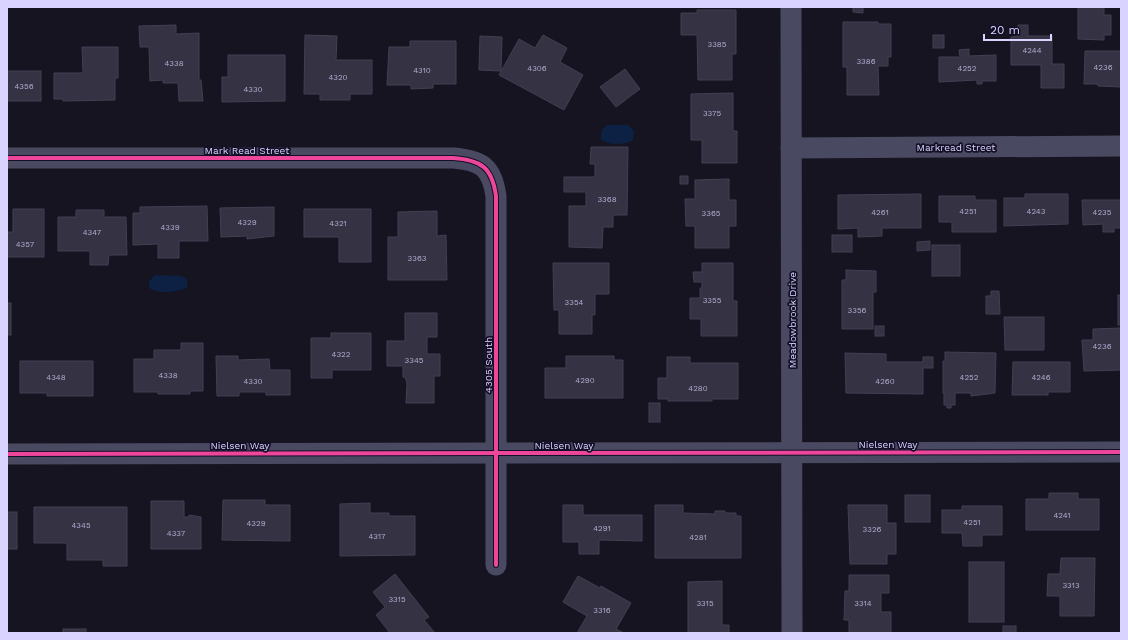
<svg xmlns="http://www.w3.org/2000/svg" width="1128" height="640" font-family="'Work Sans',sans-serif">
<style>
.water{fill:#0d2144}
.building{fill:#343243;stroke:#433f54}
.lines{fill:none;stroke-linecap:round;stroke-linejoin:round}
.minor{stroke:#4a4962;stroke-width:21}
.cycleway-casing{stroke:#130f26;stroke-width:6}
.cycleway{stroke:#ed469a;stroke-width:4}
.labels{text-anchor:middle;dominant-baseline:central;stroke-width:3.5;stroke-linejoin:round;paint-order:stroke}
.number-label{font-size:8px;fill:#b0acd0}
.street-label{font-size:10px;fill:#d9d4ff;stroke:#130f26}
</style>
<rect width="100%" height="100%" fill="#161421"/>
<g class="water">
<path d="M608 125H628L634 131 633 140C625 145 608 146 601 139 601 132 602 128 608 125Z"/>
<path d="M155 275 181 276 187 279V288C174 292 162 295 149 288V282Z"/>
</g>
<g class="building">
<path d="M853 7H863V13L853 12Z"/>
<path d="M1078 7H1104V15H1111V35H1104V40L1078 39Z"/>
<path d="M697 10H736V54H732V80H698L697 35H681V13H697Z"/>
<path d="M843 22H878V24H891V57H888V66H878L879 95H847V67H843Z"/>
<path d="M176 25V34L199 33V80H201L203 101H179L178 83H163V80L150 81 149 47H140L139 26Z"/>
<path d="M1018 25H1028V36H1052V64H1064V88H1041V65H1011V37L1018 36Z"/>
<path d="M305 35 337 36 336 60H372V94H350V100H320V94H304Z"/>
<path d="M543 35 567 48 560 62 583 75 564 110 499 75 519 39 535 48Z"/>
<rect x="933" y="35" width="11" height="13"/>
<path d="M480 36 502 37 501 71 479 70Z"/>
<path d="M410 41H456V84H433V88L411 89V85H387L389 47H410Z"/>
<path d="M82 47H118V78H115V100L63 101V99H54V73H83Z"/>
<path d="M969 49V56L996 55V81H982V84H977V80L939 82V57H960L959 50Z"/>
<path d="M1085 51H1121V87L1098 86V84H1084Z"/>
<path d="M228 55H285V101L222 102V77H228Z"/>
<path d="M625 69 640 89 616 107 600 87Z"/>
<rect x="7" y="71" width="34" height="30"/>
<path d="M733 93V131H737V163H702V140H691V94Z"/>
<path d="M591 147H628L627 215H613V227H603L602 248 569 247V206H586V192H564V177H595V164H590Z"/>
<rect x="680" y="176" width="8" height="8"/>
<path d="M729 179V200H736V226H729V248H695V226H686L685 199H695V180Z"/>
<path d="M921 194V228H882V236L858 237V228L838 229V195Z"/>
<path d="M1025 194H1068V224L1004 226V198H1025Z"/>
<path d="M1121 194V228H1114V232H1103V224L1083 225 1082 200H1121Z"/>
<path d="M939 196H975V200H996V232H952V222H939Z"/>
<path d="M207 206 208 241H179V258H158V244L133 245V213H140V207Z"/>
<path d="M274 207V236L247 239V236L221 237 220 208Z"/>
<path d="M13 209H44V257H7V232H13Z"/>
<path d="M304 209H371V262H339V237H304Z"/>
<path d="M76 210H104V217H126L127 255H109L108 265H90V251H58V217H76Z"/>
<path d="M437 211V236L446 235 447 280H388V237H398V212Z"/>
<rect x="832" y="235" width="20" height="17"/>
<path d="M930 241V250L917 251V242Z"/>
<rect x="932" y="245" width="28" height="31"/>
<path d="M553 263H609V294H595V315H592V334H559V310H554Z"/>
<path d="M702 263H733V301H737V336H701V319H690V298H700V288H702V282H694L693 272H702Z"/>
<path d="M846 270 876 271V292H873V329H842V280H846Z"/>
<path d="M991 291H999L1000 314H986V296H991Z"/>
<rect x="1118" y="295" width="3" height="30"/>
<rect x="7" y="303" width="4" height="32"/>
<path d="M405 313H437V337H427V354H440V376H434V403H406L407 383 405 377H403V366H387V341H405Z"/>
<path d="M1004 317H1044V350H1005Z"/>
<rect x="875" y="326" width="9" height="10"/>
<path d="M1121 328V370L1084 371 1082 340H1093V329Z"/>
<path d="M331 333H371V370H332V378H311V338H331Z"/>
<path d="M181 343H203V391H190V394H158V392H134V359H154V350H181Z"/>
<path d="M945 352 996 353 995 393 971 396V393H955V405H951V408H947V405H944V393H943V361H945Z"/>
<path d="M845 353 886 354V362H923V357H933V368H923V394L846 393Z"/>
<path d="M216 356H238V360L269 359 270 370H290V395H266V392H239V396H217Z"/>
<path d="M566 356H614V360H623V398H545V368H566Z"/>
<path d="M667 357H690V363H738V399H712V401H668V399H658V378H667Z"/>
<path d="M20 361H93V396H47V393H20Z"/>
<path d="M1013 362H1070V392H1048V395H1012Z"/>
<rect x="649" y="403" width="11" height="19"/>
<path d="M1049 493H1078V499H1099V530H1026V499H1049Z"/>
<rect x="905" y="495" width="25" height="27"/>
<path d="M223 500H265V505H290V541L222 540Z"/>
<path d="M151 501H184V517H189V515L201 517V549H151Z"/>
<path d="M370 503V513H389V516H415V555L340 556V504Z"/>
<path d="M563 505H583V515H642V541L599 540V554H579V542H563Z"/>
<path d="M655 505H683V513L715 514V511H725V513H736V516H741V558H655Z"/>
<path d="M848 505H887V523H896V554H887V564H850Z"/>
<path d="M962 506H1002V535H982V546H963L962 533H942V510H962Z"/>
<path d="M34 507H127V566H103V560H67V543H34Z"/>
<rect x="7" y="512" width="10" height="37"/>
<path d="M1061 558H1095L1094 616H1060V596H1047L1048 574H1060Z"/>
<rect x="969" y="562" width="35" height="60"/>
<path d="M395 574 429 617 424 620 435 633H390L376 615 385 607 373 592Z"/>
<path d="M849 575H889V593H881V612H891V633H849V620H844L845 591H849Z"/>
<path d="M578 576 600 588 601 586 631 603 616 629 624 633H577L587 616 563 602Z"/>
<path d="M722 581V625H729V633H688V582Z"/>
<rect x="1003" y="626" width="13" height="7"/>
<rect x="63" y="629" width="23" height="4"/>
</g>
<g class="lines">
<g class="minor">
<path d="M791 7 792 633"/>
<path d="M791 148 1121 146"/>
<path d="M7 158H453C481 160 492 167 496 196V565"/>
<path d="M7 454 1121 452"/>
</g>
<defs>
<g id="cycleway">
<path d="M7 158H453C481 160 492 167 496 196V565"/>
<path d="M7 454 1121 452"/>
</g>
</defs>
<use href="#cycleway" class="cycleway-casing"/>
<use href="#cycleway" class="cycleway"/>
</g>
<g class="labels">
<g class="number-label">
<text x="717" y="44">3385</text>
<text x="1032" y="50">4244</text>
<text x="866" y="61">3386</text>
<text x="174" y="63">4338</text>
<text x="1103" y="67">4236</text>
<text x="537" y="68">4306</text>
<text x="967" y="68">4252</text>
<text x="422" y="70">4310</text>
<text x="338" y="77">4320</text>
<text x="24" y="86">4356</text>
<text x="253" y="89">4330</text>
<text x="712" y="113">3375</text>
<text x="607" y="199">3368</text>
<text x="968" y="211">4251</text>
<text x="1036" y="211">4243</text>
<text x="880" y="212">4261</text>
<text x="1102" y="212">4235</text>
<text x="711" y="213">3365</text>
<text x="247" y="222">4329</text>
<text x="338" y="223">4321</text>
<text x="170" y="227">4339</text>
<text x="92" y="232">4347</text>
<text x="25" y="244">4357</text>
<text x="417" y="258">3363</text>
<text x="712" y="300">3355</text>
<text x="574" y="302">3354</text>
<text x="857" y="310">3356</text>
<text x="1102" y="346">4236</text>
<text x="341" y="354">4322</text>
<text x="414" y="360">3345</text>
<text x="168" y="375">4338</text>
<text x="56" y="377">4348</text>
<text x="969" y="377">4252</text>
<text x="1041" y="377">4246</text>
<text x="585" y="380">4290</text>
<text x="253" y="381">4330</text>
<text x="885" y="381">4260</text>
<text x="698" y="388">4280</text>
<text x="1062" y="515">4241</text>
<text x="972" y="522">4251</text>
<text x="256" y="523">4329</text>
<text x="81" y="525">4345</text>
<text x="602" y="528">4291</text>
<text x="872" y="529">3326</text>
<text x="176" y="533">4337</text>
<text x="377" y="536">4317</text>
<text x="698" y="537">4281</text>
<text x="1071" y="585">3313</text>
<text x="397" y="599">3315</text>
<text x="705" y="603">3315</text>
<text x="863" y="603">3314</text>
<text x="602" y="610">3316</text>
</g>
<g class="street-label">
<text x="956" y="147">Markread Street</text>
<text x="247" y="150">Mark Read Street</text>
<text transform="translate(792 320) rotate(-90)">Meadowbrook Drive</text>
<text transform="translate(488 365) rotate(-90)">4305 South</text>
<text x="888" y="444">Nielsen Way</text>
<text x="240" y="445">Nielsen Way</text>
<text x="564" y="445">Nielsen Way</text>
</g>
</g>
<rect width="1128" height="640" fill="none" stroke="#d9d4ff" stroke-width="16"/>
<path d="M984 34v6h67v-6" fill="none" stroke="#d9d4ff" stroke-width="2"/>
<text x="990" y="34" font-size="12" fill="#d9d4ff" stroke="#130f26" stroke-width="3" paint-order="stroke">20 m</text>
</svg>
